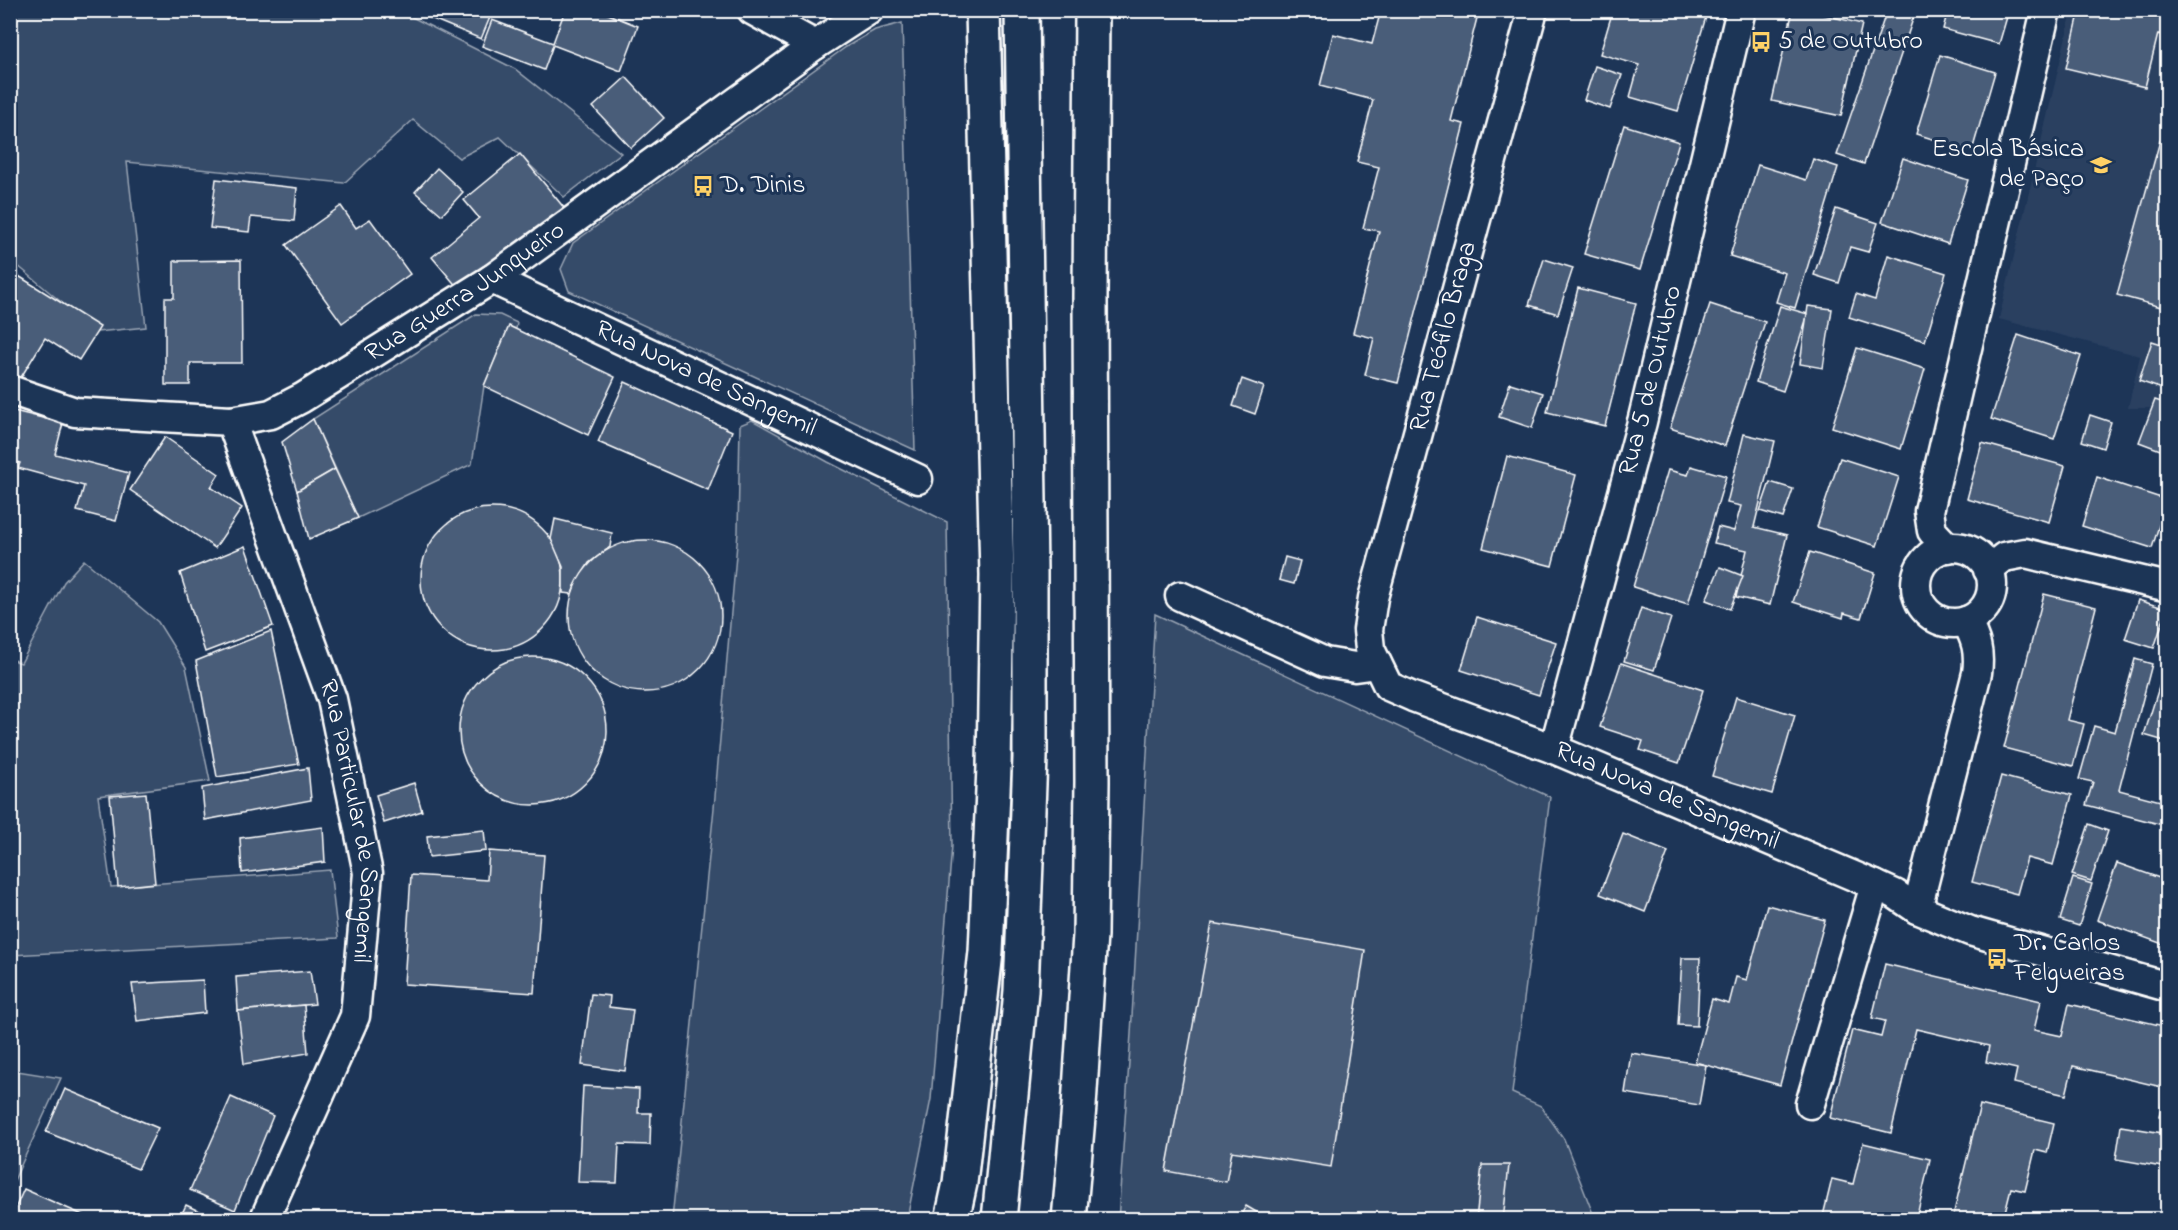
<svg xmlns="http://www.w3.org/2000/svg" width="2178" height="1230" font-family="'Indie Flower',sans-serif">
<style>
.built{fill:#2a4161}
.green{fill:#364b69;stroke:#9aa5b4;stroke-width:1.5}
.building{fill:#4a5d79;stroke:#fff;stroke-width:1.5}
.lines{fill:none;stroke-linecap:round;stroke-linejoin:round}
.minor-casing{stroke:#fff;stroke-width:33}
.motorway-casing{stroke:#fff;stroke-width:38}
.minor{stroke:#1d3557;stroke-width:28}
.motorway{stroke:#1d3557;stroke-width:33}
.labels{text-anchor:middle;dominant-baseline:central;stroke-width:6;stroke-linejoin:round;paint-order:stroke}
.poi-label{font-size:26px;fill:#fff;stroke:#1d3557;text-anchor:start}
.street-label{font-size:26px;fill:#fff;stroke:#1d3557}
</style>
<rect width="100%" height="100%" fill="#1d3557"/>
<filter id="ink" filterUnits="userSpaceOnUse"><feTurbulence type="fractalNoise" baseFrequency=".0167" numOctaves="2"/><feDisplacementMap in="SourceGraphic" scale="12" xChannelSelector="R" yChannelSelector="G"/><feConvolveMatrix kernelMatrix="1 2 1 2 8 2 1 2 1" color-interpolation-filters="sRGB"/></filter>
<g filter="url(#ink)">
<path class="built" d="M2072 11H2167V408H2128L2140 356 1999 319Z"/>
<g class="green">
<path d="M10 11H400L515 69 621 153 564 197 500 137 459 158 413 120 344 183 127 162 146 327 97 332 11 260Z"/>
<path d="M902 23 915 450 569 291 561 269 573 243 846 47 875 30Z"/>
<path d="M476 314 500 315 517 323 516 329 509 326 484 386 472 464 358 518 313 419Z"/>
<path d="M752 420 828 462 947 522 952 846 931 1099 907 1219H672L714 808 738 532 740 425Z"/>
<path d="M84 560 158 622 186 667 210 781 98 796 111 887 330 870 338 938 11 955V659L21 663 64 582Z"/>
<path d="M1155 614 1550 797 1512 1093 1541 1106 1564 1139 1595 1219 1118 1220 1131 1034Z"/>
<path d="M11 1070 61 1078 11 1187 10 1070Z"/>
</g>
<g class="building">
<path d="M411 10H493L481 39Z"/>
<path d="M565 10H598L638 26 621 71 553 45 544 70 482 46 492 20 553 43Z"/>
<path d="M1381 10H1479L1451 121 1464 124 1398 383 1365 375 1374 338 1353 333 1379 231 1363 228 1379 167 1357 162 1373 100 1320 86 1333 34 1372 44Z"/>
<path d="M1613 10H1708L1678 111 1630 97 1639 65 1600 54Z"/>
<path d="M1793 10H1804L1862 24 1841 116 1772 101Z"/>
<path d="M1887 10H1916L1864 164 1837 155Z"/>
<path d="M1948 10H2009L1999 44 1943 29Z"/>
<path d="M2080 10H2168V36L2158 34 2145 87 2066 68Z"/>
<path d="M1940 55 1995 72 1972 151 1916 134Z"/>
<path d="M1595 66 1622 75 1610 109 1584 100Z"/>
<path d="M626 77 664 118 631 148 593 107Z"/>
<path d="M2168 112V322L2161 307 2117 295Z"/>
<path d="M1624 125 1679 142 1640 270 1584 254Z"/>
<path d="M520 154 565 209 463 294 432 257 479 218 464 200Z"/>
<path d="M1903 158 1968 180 1948 244 1882 222Z"/>
<path d="M1813 159 1838 167 1795 308 1776 302 1785 273 1730 256 1758 165 1806 180Z"/>
<path d="M437 168 463 192 442 215 415 192Z"/>
<path d="M216 179 297 188 294 221 251 217 249 232 210 228Z"/>
<path d="M341 206 356 228 370 219 410 274 342 323 286 245Z"/>
<path d="M1836 209 1878 223 1868 252 1850 247 1839 283 1814 275Z"/>
<path d="M1888 255 1946 273 1925 341 1849 317 1856 294 1875 300Z"/>
<path d="M1544 259 1573 268 1558 314 1529 305Z"/>
<path d="M241 260 242 363H190V385H165V298H174V261Z"/>
<path d="M17 275 100 327 79 360 45 338 20 379 10 374V285Z"/>
<path d="M1578 288 1636 303 1605 426 1547 412Z"/>
<path d="M1710 304 1765 322 1725 446 1670 428Z"/>
<path d="M1780 306 1808 314 1783 391 1756 382Z"/>
<path d="M1808 306 1832 309 1823 368 1800 364Z"/>
<path d="M509 326 615 377 588 435 484 386Z"/>
<path d="M2018 335 2081 356 2054 439 1991 419Z"/>
<path d="M2152 341 2168 346V391L2139 381Z"/>
<path d="M1857 348 1925 369 1901 449 1832 427Z"/>
<path d="M1242 379 1264 387 1255 414 1233 406Z"/>
<path d="M625 382 732 431 708 490 598 442Z"/>
<path d="M1510 383 1543 393 1532 428 1499 417Z"/>
<path d="M2155 400 2168 404V453L2139 442Z"/>
<path d="M10 410 63 423 55 454 129 473 116 521 77 511 84 486 18 468 20 463 10 460Z"/>
<path d="M2090 415 2111 422 2103 448 2082 441Z"/>
<path d="M313 419 335 469 297 491 282 442Z"/>
<path d="M1744 434 1775 441 1754 527 1787 535 1770 605 1736 597 1747 550 1714 543 1718 527 1734 531 1741 506 1727 503Z"/>
<path d="M165 437 219 474 211 487 242 508 215 548 130 490Z"/>
<path d="M1982 443 2065 466 2049 522 1967 499Z"/>
<path d="M1507 456 1576 475 1552 566 1483 548Z"/>
<path d="M1840 458 1899 477 1877 546 1817 527Z"/>
<path d="M1691 466 1726 476 1688 604 1633 587 1668 470 1688 475Z"/>
<path d="M335 469 358 518 309 539 297 491Z"/>
<path d="M2097 477 2167 500 2152 548 2082 526Z"/>
<path d="M1770 482 1793 489 1783 518 1760 511Z"/>
<circle cx="492" cy="579" r="71"/>
<path d="M555 519 612 533 610 547 589 563 575 586 572 594 563 593V567L551 539Z"/>
<circle cx="645" cy="616" r="76"/>
<path d="M245 546 273 626 205 652 180 573Z"/>
<path d="M1810 552 1875 573 1861 618 1844 613 1843 618 1793 602Z"/>
<path d="M1285 557 1300 561 1294 584 1279 580Z"/>
<path d="M1720 567 1743 576 1730 609 1706 600Z"/>
<path d="M2044 594 2096 607 2067 720 2084 724 2073 766 2004 748Z"/>
<path d="M2138 600 2167 609 2154 648 2125 639Z"/>
<path d="M1641 608 1671 618 1654 670 1624 661Z"/>
<path d="M1477 617 1556 642 1539 695 1461 670Z"/>
<path d="M271 631 299 764 217 777 196 661Z"/>
<circle cx="533" cy="731" r="74"/>
<path d="M2135 659 2152 664 2119 790 2168 803 2163 825 2086 805 2093 782 2079 779 2094 726 2115 732Z"/>
<path d="M1621 663 1703 690 1679 763 1640 750 1643 741 1600 727Z"/>
<path d="M2166 665H2168V742L2144 735Z"/>
<path d="M1736 697 1795 715 1772 794 1712 776Z"/>
<path d="M308 768 311 800 205 820 202 788Z"/>
<path d="M2001 776 2072 795 2053 865 2027 858 2017 894 1972 882Z"/>
<path d="M414 783 422 811 384 823 376 795Z"/>
<path d="M146 793 155 883 118 887 110 796Z"/>
<path d="M2089 824 2108 831 2091 881 2072 875Z"/>
<path d="M323 827 325 862 242 873 240 838Z"/>
<path d="M484 830 486 851 429 857 427 836Z"/>
<path d="M1623 834 1668 852 1645 912 1600 894Z"/>
<path d="M489 851 544 855 534 993 404 984 411 875 487 880Z"/>
<path d="M2117 863 2168 881V946L2097 920Z"/>
<path d="M2073 878 2092 884 2079 926 2060 920Z"/>
<path d="M1767 905 1825 920 1780 1085 1695 1062 1712 999 1729 1004 1736 977 1747 980Z"/>
<path d="M1212 923 1365 950 1331 1167 1232 1151 1226 1182 1166 1171Z"/>
<path d="M1682 958H1700L1697 1026 1678 1025Z"/>
<path d="M1885 964 2041 1001 2034 1030 2062 1036 2069 1004 2168 1027V1118L2159 1116 2166 1088 2073 1066 2066 1095 2014 1083 2017 1069 1986 1062 1989 1046 1916 1029 1891 1133 1830 1118 1852 1030 1881 1037 1885 1021 1872 1018Z"/>
<path d="M310 971 315 1004 238 1011 236 977Z"/>
<path d="M203 980 205 1013 137 1021 132 984Z"/>
<path d="M591 994 610 996 609 1007 633 1010 625 1071 582 1065Z"/>
<path d="M304 1005 308 1053 244 1064 238 1011Z"/>
<path d="M1631 1053 1706 1065 1699 1105 1625 1093Z"/>
<path d="M583 1086 639 1089 638 1113H651L650 1145 619 1144 617 1183 578 1182Z"/>
<path d="M65 1089 158 1128 138 1169 46 1132Z"/>
<path d="M231 1097 273 1116 235 1210 190 1190Z"/>
<path d="M1980 1105 2054 1123 2047 1153 2035 1150 2025 1191 2011 1188 2003 1220H1952Z"/>
<path d="M2121 1126 2168 1134V1168L2116 1159Z"/>
<path d="M1863 1143 1930 1159 1916 1220H1822L1832 1179 1853 1184Z"/>
<path d="M1482 1165H1509L1503 1220H1476Z"/>
<path d="M24 1189 94 1220H10Z"/>
<path d="M186 1205 218 1220H179Z"/>
<path d="M1246 1206 1270 1220H1238Z"/>
</g>
<g class="lines">
<defs>
<g id="minor">
<path d="M752 10 815 45"/>
<path id="s1" d="M1533 10 1373 598 1368 630 1370 649 1388 686 1413 697 1554 749 1875 885 1895 894 1917 909 1970 931 2168 987"/>
<path id="s2" d="M492 279 918 479"/>
<path id="s3" d="M10 390 75 412 231 421 271 414 302 398 492 279 815 45 869 10"/>
<path id="s4" d="M231 421 332 699 368 873 355 1016 264 1220"/>
<circle cx="1954" cy="585" r="38"/>
<path d="M1948 548 1932 531 1929 511 2046 10"/>
<path d="M1988 570 2004 557 2025 553 2168 587"/>
<path d="M1180 596 1325 662 1355 667 1377 664"/>
<path id="s5" d="M1554 749 1642 422 1741 10"/>
<path d="M1917 909 1977 673C1980 652 1976 639 1966 621"/>
<path d="M1810 1104 1875 885"/>
</g>
<g id="motorway">
<path d="M952 1220 960 1183 986 952 994 767 997 575 983 10"/>
<path d="M999 1220 1021 991 1030 758V572L1022 10"/>
<path d="M1069 1220 1079 1106 1090 935 1092 782 1090 297 1092 10"/>
</g>
</defs>
<use href="#minor" class="minor-casing"/>
<use href="#motorway" class="motorway-casing"/>
<use href="#minor" class="minor"/>
<use href="#motorway" class="motorway"/>
</g>
</g>
<defs>
<symbol id="bus-bare" viewBox="-9 -9 18 18"><path d="M-5-6H5V4H4V6H2V4H-2V6H-4V4H-5ZM-3.5-4V0h7V-4ZM-3.5 1.2v1.5H-2V1.2ZM2 1.2v1.5H3.5V1.2Z" fill="#ffd166" stroke="#1d3557" stroke-width="2.5" paint-order="stroke"/></symbol>
<symbol id="school-bare" viewBox="-9 -9 18 18"><path d="M0-5L7-2L0 1L-7-2ZM-4 1L0 2.5L4 1V4Q0 6-4 4Z" fill="#ffd166" stroke="#1d3557" stroke-width="2.5" paint-order="stroke"/></symbol>
</defs>
<g fill-rule="evenodd">
<use href="#bus-bare" x="1746" y="27" width="30" height="30"/>
<use href="#school-bare" x="2086" y="150" width="30" height="30"/>
<use href="#bus-bare" x="688" y="171" width="30" height="30"/>
<use href="#bus-bare" x="1982" y="944" width="30" height="30"/>
</g>
<g class="labels">
<g class="poi-label">
<text x="1778" y="42">5 de Outubro</text>
<text x="2084" y="150" text-anchor="end">Escola Básica<tspan x="2084" dy="30">de Paço</tspan></text>
<text x="720" y="186">D. Dinis</text>
<text x="2014" y="944">Dr. Carlos<tspan x="2014" dy="30">Felgueiras</tspan></text>
</g>
<g class="street-label">
<text stroke="none"><textPath href="#s3" startOffset="495">Rua Guerra Junqueiro</textPath></text>
<text transform="translate(1444 337) rotate(-75)">Rua Teófilo Braga</text>
<text stroke="none"><textPath href="#s2" startOffset="236">Rua Nova de Sangemil</textPath></text>
<text stroke="none"><textPath href="#s5" startOffset="381">Rua 5 de Outubro</textPath></text>
<text stroke="none"><textPath href="#s1" startOffset="1002">Rua Nova de Sangemil</textPath></text>
<text stroke="none"><textPath href="#s4" startOffset="420">Rua Particular de Sangemil</textPath></text>
</g>
</g>
<rect width="2178" height="1230" fill="none" stroke="#1d3557" stroke-width="36"/>
<rect x="18" y="18" width="2142" height="1194" fill="none" stroke="#fff" stroke-width="2" filter="url(#ink)"/>
</svg>
